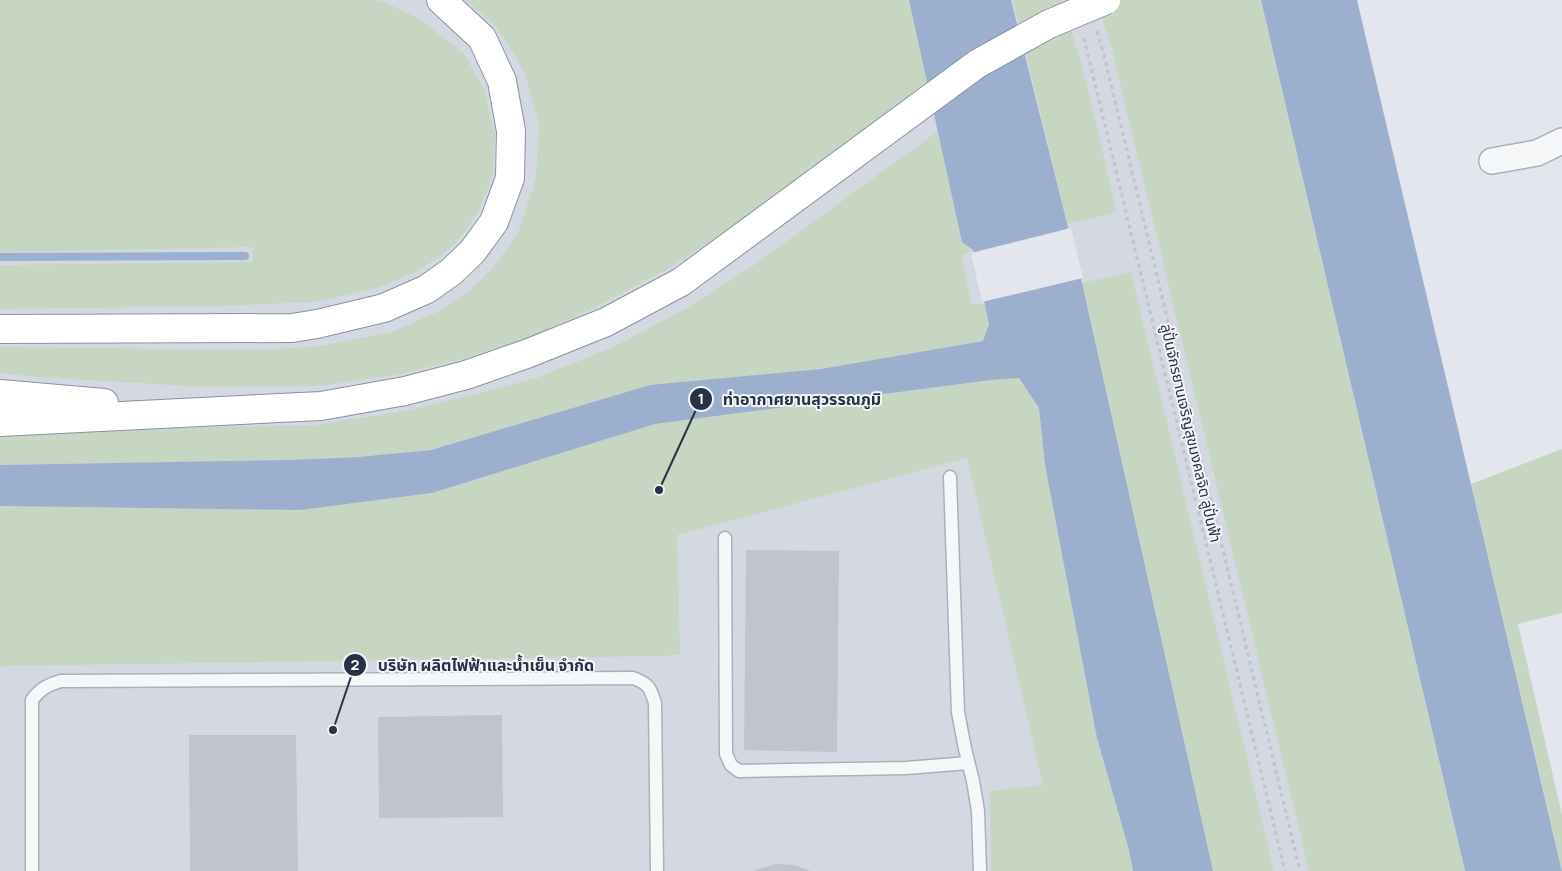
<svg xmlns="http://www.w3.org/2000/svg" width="1562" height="871" font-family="Manrope,'Noto Sans Thai',sans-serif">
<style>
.built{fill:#d4d8e1}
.green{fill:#c7d6c3}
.water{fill:#9cb0ce}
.pier{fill:#e3e6ec}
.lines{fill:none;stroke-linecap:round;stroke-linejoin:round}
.stream{stroke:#9cb0ce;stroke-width:8}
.building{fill:#bfc4cf}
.service-casing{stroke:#abb0ba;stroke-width:15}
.minor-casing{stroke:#abb0ba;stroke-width:28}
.trunk-casing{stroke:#8991a3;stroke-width:30}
.path{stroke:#c1c4ca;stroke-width:3;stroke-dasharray:4 4;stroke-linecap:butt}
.service{stroke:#f6f7f9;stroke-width:12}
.minor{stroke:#f6f7f9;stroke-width:25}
.trunk{stroke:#fff;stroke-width:28}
.trunk-bridge-casing{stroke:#8991a3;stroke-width:30;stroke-linecap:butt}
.trunk-bridge{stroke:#fff;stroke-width:28}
.labels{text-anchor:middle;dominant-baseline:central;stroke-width:4;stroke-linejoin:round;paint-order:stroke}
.street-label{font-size:15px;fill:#293145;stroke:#f3f5f9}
.leader{fill:none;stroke:#293145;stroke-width:2}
.callout-dot{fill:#293145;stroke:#f3f5f9;stroke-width:2}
.mark-label{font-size:15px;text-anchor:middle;font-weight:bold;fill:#fff}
.callout-label{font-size:16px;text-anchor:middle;font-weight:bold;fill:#293145;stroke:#f3f5f9;stroke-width:4;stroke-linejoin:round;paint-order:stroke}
</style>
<rect width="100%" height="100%" fill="#e3e6ec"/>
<path class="built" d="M0 0H1204L1408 871H0Z"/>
<g class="green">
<path d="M0 0H373L388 4 420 19 464 54 484 89 495 134 493 176 477 214 458 241 439 257 416 272 377 288 313 302 223 306 0 309V265L253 262 252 247 0 252Z"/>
<path d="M466 0H909L927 82 742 220 673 266 596 307 524 340 462 359 397 375 320 386 204 387 36 377 0 373V347L263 350 321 346 392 332 439 311 466 294 493 268 518 233 536 178 539 125 525 73 497 27Z"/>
<path d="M1013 0H1062L1082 66 1117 212 1067 224Z"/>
<path d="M1097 0H1261L1465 871H1309L1113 53Z"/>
<path d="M938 131 962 242 973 250 961 256 972 304H985L989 324 983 341 821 369 650 385 431 450 358 457 289 460 0 465V432L315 425 403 411 472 395 536 378 611 348 691 306 760 261Z"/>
<path d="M1131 272 1274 871H1213L1082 283Z"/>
<path d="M1019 378 1039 408 1045 465 1097 738 1129 850 1133 871H991L990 791 1043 785 967 458 677 535 680 654 665 656 0 666V506L300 510 432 493 655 424 991 380Z"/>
<path d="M1562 449V613L1518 624 1562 815V869L1471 484Z"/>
</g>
<g class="water">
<path d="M909 0H1011L1082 283 1213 871H1133L1129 850 1097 738 1045 465 1039 408 1019 378 991 380 655 424 432 493 300 510 0 506V465L289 460 358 457 431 450 650 385 821 369 983 341 989 324 973 250 962 242Z"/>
<path d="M1261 0H1357L1562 871H1465Z"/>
</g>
<path class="pier" d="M1071 228 1083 278 982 302 971 253Z"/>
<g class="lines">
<path class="stream" d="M0 257 245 256"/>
</g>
<g class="building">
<path d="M746 550 839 551 837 752 744 750Z"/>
<path d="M502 715 503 817 379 818 378 717Z"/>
<path d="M189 735H296L298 871H190Z"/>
<path d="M775 864 795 865 810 871H753Z"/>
</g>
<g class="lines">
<defs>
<g id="service">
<path d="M950 477 958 712 965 749 973 781 978 811 980 871"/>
<path d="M725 538 726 754 731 765 739 771 906 768 968 763"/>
<path d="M32 871V700C40 689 47 685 61 681L633 678C649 684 650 687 655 703L657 871"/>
</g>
<path id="minor" d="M1492 161 1537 153 1562 141"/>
<g id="trunk">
<path d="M0 329 292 328 317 324 384 308 427 289 451 272 472 252 494 222 510 178 511 131 502 81 482 38 441 0"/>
<path d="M0 394 104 403"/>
<path d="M0 422 321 406 405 391 466 375 529 353 606 322 681 282"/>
</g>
</defs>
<use href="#service" class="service-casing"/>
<use href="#minor" class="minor-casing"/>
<use href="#trunk" class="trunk-casing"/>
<g class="path">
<path d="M1097 31 1104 55 1300 871"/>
<path d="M1084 38 1285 871"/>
</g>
<use href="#service" class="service"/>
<use href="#minor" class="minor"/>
<use href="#trunk" class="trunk"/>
<defs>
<path id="trunk-bridge" d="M681 282 977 64 1049 24 1106 0"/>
</defs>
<use href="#trunk-bridge" class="trunk-bridge-casing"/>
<use href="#trunk-bridge" class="trunk-bridge"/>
</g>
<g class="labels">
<g class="street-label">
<text transform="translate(1191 433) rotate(77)">ลู่ปั่นจักรยานเจริญสุขมงคลจิต ลู่ปั่นฟ้า</text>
</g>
</g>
<path class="leader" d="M659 490L701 399M333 730L355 665"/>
<g class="callout-dot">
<circle cx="659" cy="490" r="5"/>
<circle cx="333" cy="730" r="5"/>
<circle cx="701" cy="399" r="12"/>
<circle cx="355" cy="665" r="12"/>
</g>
<g class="mark-label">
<text x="701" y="404">1</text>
<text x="355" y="670">2</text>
</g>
<g class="callout-label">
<text x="802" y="405">ท่าอากาศยานสุวรรณภูมิ</text>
<text x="486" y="671">บริษัท ผลิตไฟฟ้าและน้ำเย็น จำกัด</text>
</g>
</svg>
